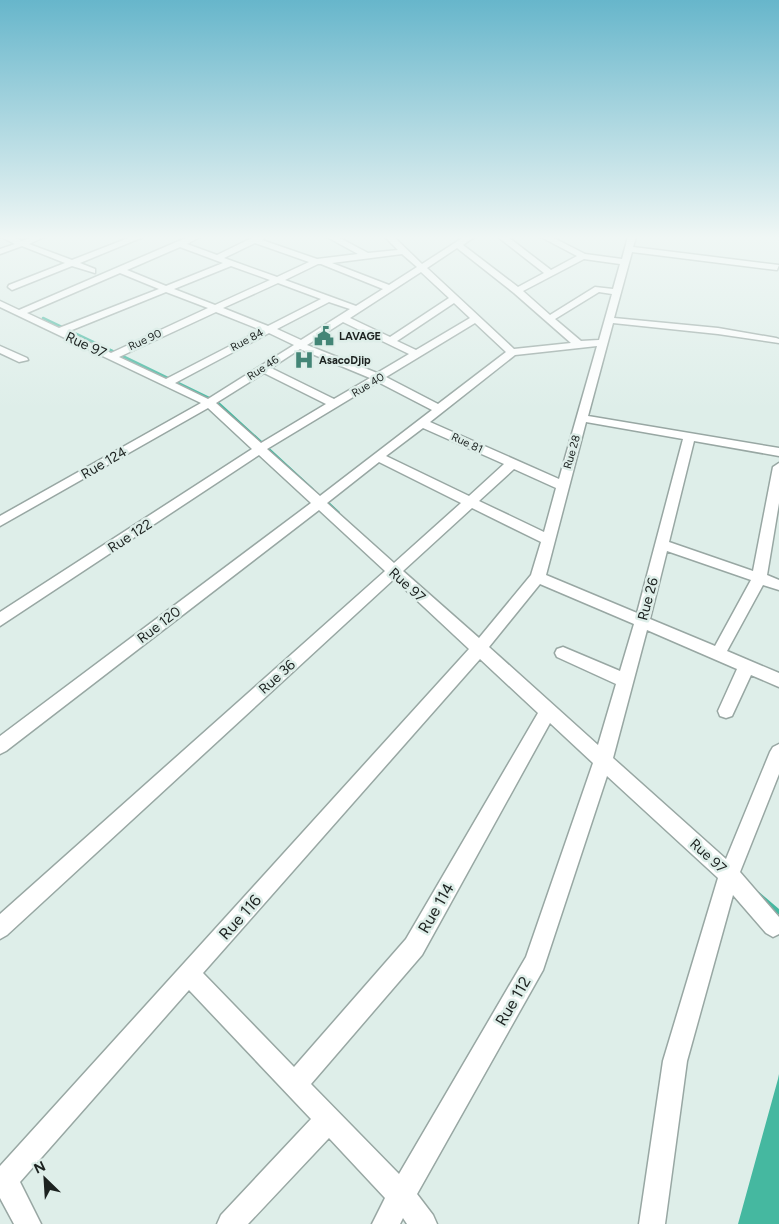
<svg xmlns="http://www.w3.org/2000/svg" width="779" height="1224" font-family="Figtree,sans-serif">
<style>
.water{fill:#45b8a0}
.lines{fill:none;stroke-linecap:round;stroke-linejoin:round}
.stream-far3{stroke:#45b8a0;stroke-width:2.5}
.stream-far2{stroke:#45b8a0;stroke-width:3}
.stream-far1{stroke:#45b8a0;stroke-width:4}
.stream{stroke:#45b8a0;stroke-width:4.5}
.minor-casing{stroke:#98a7a3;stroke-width:3}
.minor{fill:#fff;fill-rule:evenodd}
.labels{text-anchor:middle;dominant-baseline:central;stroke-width:5;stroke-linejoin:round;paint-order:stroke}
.far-poi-label{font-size:11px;font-weight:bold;fill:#1c2220;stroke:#deeee9;text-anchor:start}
.far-street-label{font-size:11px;fill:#1c2220;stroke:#deeee9}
.street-label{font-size:14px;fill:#1c2220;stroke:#deeee9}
.near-street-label{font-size:16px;fill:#1c2220;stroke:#deeee9}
</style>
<rect width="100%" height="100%" fill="#deeee9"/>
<path class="water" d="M779 1074V1224H738L778 1079Z"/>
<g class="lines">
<path class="stream-far3" d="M43 318 112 351"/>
<path class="stream-far2" d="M110 350 217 402 312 489"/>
<path class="stream-far1" d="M325 501 338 513"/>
<path class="stream" d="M758 894 779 912"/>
<defs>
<g id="minor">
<path d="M1 237H13L22 241 32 237H44L29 244 72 260 131 237H143L80 263 95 269V273L72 266 12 290 8 287 9 285 65 263 22 246 0 254V249L15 244Z"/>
<path d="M188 237H200L187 244 217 255 254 237H265L262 240 317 259 358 254 327 237H338L368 253 398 250 385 237H394L422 264 464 237H474L463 245 518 287 544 273 498 237H508L551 270 577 256 541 237H552L585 254 622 259 628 237H636L633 247 779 265 777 270 632 252 614 318 718 328 776 338 779 339V343L718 334 613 323 588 416 779 448V456L694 441 669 542 753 571 773 467 779 463V503L767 575 779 580V590L763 585 727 651 779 673V687L751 675 732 716 726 718 720 716 718 711 737 669 647 630 613 758 726 859 770 752 773 747 779 744V774L740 872 779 917V934L773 937 766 933 733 895 687 1061 665 1224H639L663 1061 718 878 607 776 543 970 417 1194 433 1215 437 1224H407L403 1218 400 1224H372L385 1198 329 1138 248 1224H217L221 1215 311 1119 189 990 20 1182 41 1224H14L0 1198V1166L469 649 394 579 7 935 0 939V914L385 571 319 510 6 751 0 754V736L311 503 259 455 0 626V612L252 449 208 408 0 526V516L201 403 0 307V301L19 310ZM255 243 309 262 277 277 224 258ZM180 247 223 263 166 286 127 270ZM457 248 514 293 571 343 514 349 427 268ZM402 254 417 267 389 285 332 263ZM584 259 620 264 613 289 595 287 550 315 523 291ZM318 264H321L383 289 356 306 285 280ZM231 266 270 280 215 305 174 289ZM421 272 449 298 390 337 350 318ZM120 273 159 289 59 328 27 313ZM278 283 321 299 268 326 223 308ZM166 292 208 308 111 353 67 332ZM599 292 612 294 599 340 581 341 555 319ZM329 302 350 309 301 340 277 329ZM454 303 470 318 416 350 397 341ZM216 312 261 330 166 379 119 357ZM343 322 409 354 377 373 307 345ZM475 323 506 352 438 404 386 377ZM269 333 294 345 208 399 175 383ZM597 346 559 479 430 422 515 355ZM300 349 370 378 334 399 271 368ZM264 373 326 404 261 443 216 403ZM378 382 432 410 320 496 267 449ZM586 422 683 439 637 613 546 575ZM423 428 504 464 469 496 386 456ZM379 462 461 503 394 563 327 503ZM514 469 556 488 544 532 479 501ZM472 508 541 542 531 575 479 638 403 571ZM667 551 751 580 715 646 650 619ZM540 584 634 624 620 671 563 647 557 649 555 653 557 657 616 684 598 745 489 647ZM480 659 538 713 406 939 294 1067 203 973ZM550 723 593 763 526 957 399 1174 311 1084 422 955Z"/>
<path d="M0 346 27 358 28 360 19 362 0 353Z"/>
</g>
</defs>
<use href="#minor" class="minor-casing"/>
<use href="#minor" class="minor"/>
</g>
<linearGradient id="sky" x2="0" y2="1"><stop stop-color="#67b6cb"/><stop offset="0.58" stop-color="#f0f7f5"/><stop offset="1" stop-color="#f0f7f5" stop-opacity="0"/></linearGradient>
<rect width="779" height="409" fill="url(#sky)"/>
<defs>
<symbol id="civic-bare" viewBox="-9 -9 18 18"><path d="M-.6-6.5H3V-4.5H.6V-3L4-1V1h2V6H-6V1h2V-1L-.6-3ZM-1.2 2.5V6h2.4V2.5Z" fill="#438576" stroke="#deeee9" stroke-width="2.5" paint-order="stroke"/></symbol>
<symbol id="hospital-bare" viewBox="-9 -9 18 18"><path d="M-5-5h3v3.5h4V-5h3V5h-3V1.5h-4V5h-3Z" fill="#438576" stroke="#deeee9" stroke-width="2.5" paint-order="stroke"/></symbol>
</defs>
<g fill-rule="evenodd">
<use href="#civic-bare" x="310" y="322" width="28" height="28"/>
<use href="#hospital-bare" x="290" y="346" width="28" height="28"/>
</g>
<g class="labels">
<g class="far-poi-label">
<text x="339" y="336">LAVAGE</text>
<text x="319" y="360">AsacoDjip</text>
</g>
<g class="far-street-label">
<text transform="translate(145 340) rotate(-25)">Rue 90</text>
<text transform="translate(247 340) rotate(-28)">Rue 84</text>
<text transform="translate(263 368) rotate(-33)">Rue 46</text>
<text transform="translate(368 385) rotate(-31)">Rue 40</text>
<text transform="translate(467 443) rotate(25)">Rue 81</text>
<text transform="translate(572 452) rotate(-74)">Rue 28</text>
</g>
<g class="street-label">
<text transform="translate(86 345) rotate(25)">Rue 97</text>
<text transform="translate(104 463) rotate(-30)">Rue 124</text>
<text transform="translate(130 536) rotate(-33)">Rue 122</text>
<text transform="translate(407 585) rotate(42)">Rue 97</text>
<text transform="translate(648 599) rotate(-75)">Rue 26</text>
<text transform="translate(159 625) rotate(-37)">Rue 120</text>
<text transform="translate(277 677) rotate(-42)">Rue 36</text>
<text transform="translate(708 856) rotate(42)">Rue 97</text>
</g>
<g class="near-street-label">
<text transform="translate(436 908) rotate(-60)">Rue 114</text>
<text transform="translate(240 917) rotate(-48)">Rue 116</text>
<text transform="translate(513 1001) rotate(-60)">Rue 112</text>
</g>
</g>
<g transform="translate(45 1179) rotate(335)" stroke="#deeee9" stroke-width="4" paint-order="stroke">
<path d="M0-4L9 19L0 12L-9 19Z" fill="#1c2220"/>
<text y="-8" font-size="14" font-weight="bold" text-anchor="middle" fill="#1c2220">N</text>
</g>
</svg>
